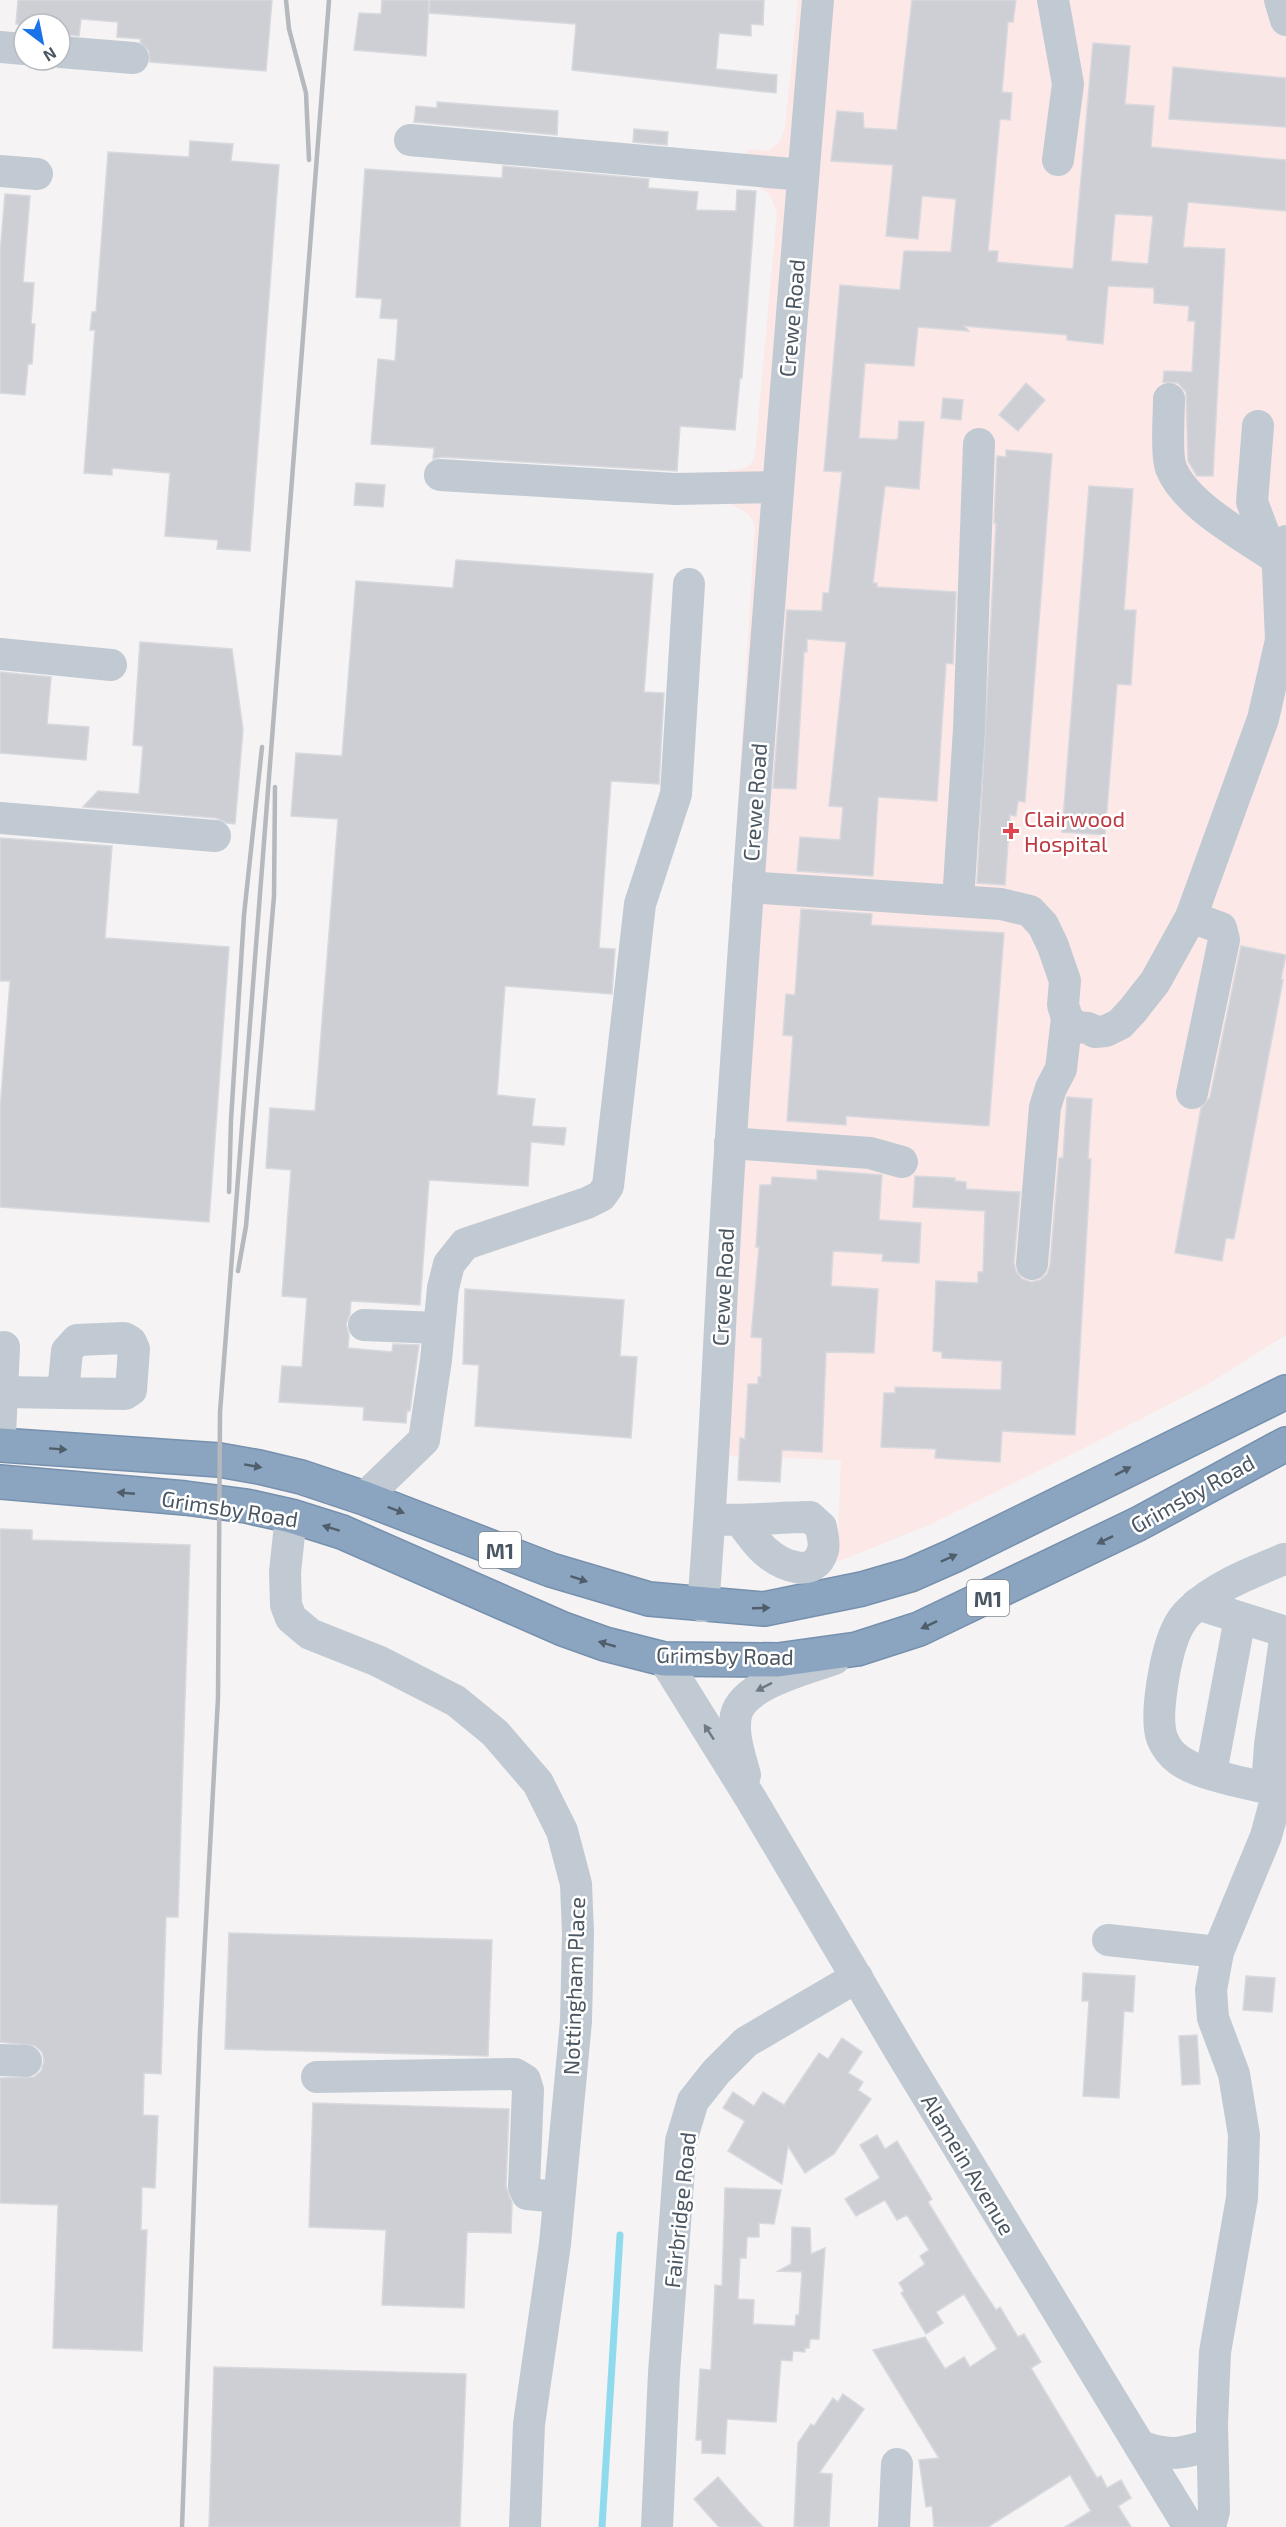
<svg xmlns="http://www.w3.org/2000/svg" width="1286" height="2527" font-family="'Exo 2',sans-serif">
<style>
.medical{fill:#fce8e6}
.lines{fill:none;stroke-linecap:round;stroke-linejoin:round}
.stream{stroke:#90daee;stroke-width:7}
.building{fill:#cdcfd5;stroke:#d7d9de;stroke-width:1.5;fill-rule:evenodd}
.highway-casing{stroke:#7690ad;stroke-width:36}
.minor{stroke:#c1cad2;stroke-width:32}
.highway{stroke:#8ba5c1;stroke-width:33}
.rail{stroke:#b5b8bd;stroke-width:4.5}
.oneway{fill:#505e6b}
.oneway2{fill:#6e7983}
.health-dot{fill:#e0444e;stroke:#fff;stroke-width:2}
.labels{text-anchor:middle;dominant-baseline:central;stroke-width:5;stroke-linejoin:round;paint-order:stroke}
.shield{fill:#fff;stroke:#808990;stroke-width:1.5}
.shield-label{font-size:21px;font-weight:bold;fill:#4a5661}
.street-label{font-size:22px;fill:#4a5661;stroke:#fff}
.health-label{font-size:22px;fill:#be3a42;stroke:#fff;text-anchor:start}
</style>
<rect width="100%" height="100%" fill="#f5f3f3"/>
<path class="medical" d="M798 0H1286V1335L1203 1387 1076 1452 931 1524 837 1562 841 1460 728 1456 727 980 755 524 747 513 725 501 728 470 743 469 750 465 755 455 777 213 770 195 761 188 745 184 748 149 769 151 780 141 785 128Z"/>
<g class="lines">
<path class="stream" d="M602 2527 620 2235"/>
</g>
<g class="building">
<path d="M18 0H272L266 71 150 62 149 51 140 42 141 39 117 37 118 22 81 19 79 36 60 34V24H16Z"/>
<path d="M382 0H429L426 56 354 50 359 13 381 14Z"/>
<path d="M430 0H764L763 25 751 24V36L719 33 716 69 777 75 776 93 572 70 576 24 429 13Z"/>
<path d="M912 0H1016L1013 22H1008L1002 92 1012 93 1010 120 1000 119 988 251H998L997 262 1073 269 1093 43 1130 46 1125 104 1154 106 1151 147 1286 160V211L1188 202 1183 247 1225 249 1213 476H1197L1188 461 1186 392 1178 383 1163 382 1164 371 1192 372 1195 321H1188L1189 306 1154 303V288L1108 286 1103 344 1067 340V335L964 326 969 331 918 327 914 366 865 363 859 438 895 440 898 438 899 421 924 422 919 489 885 486 873 583H877V587L956 592 953 664 946 663 937 801 878 797 873 876 797 871 800 837 840 840 843 807 829 806 846 642 807 639V652H804L796 789 773 788 787 610 822 611 823 593H829L842 472 824 471 840 285 900 290 904 251 951 252 956 199 922 196 918 239 886 236 893 165 831 161 837 111 863 113 864 128 897 130ZM1115 214 1153 216 1148 264 1111 261Z"/>
<path d="M1173 67 1286 78V127L1169 119Z"/>
<path d="M437 102 558 111 557 135 414 122 416 106 437 108Z"/>
<path d="M634 129 668 132 667 145 633 142Z"/>
<path d="M190 141 233 144 231 161 279 165 250 551 217 549 218 540 165 536 170 473 112 468V475L84 473 95 330H90L92 312H96L108 152 189 157Z"/>
<path d="M503 166 649 179 648 188 698 192 696 210 736 211 737 190 756 191 742 378H740L735 430 680 426 677 471 441 457 433 459 434 448 371 444 378 359 395 361 398 319 380 318 382 299 356 297 365 169 502 178Z"/>
<path d="M5 194 30 196 23 282 34 283 31 324H35L32 364H28L25 395 0 393V254Z"/>
<path d="M1026 383 1045 400 1018 431 999 415Z"/>
<path d="M943 398 963 400 961 420 941 418Z"/>
<path d="M1006 450 1052 454 1025 802 1018 801 1016 816 1010 815 1005 885 977 883 996 523H994L997 456 1006 457Z"/>
<path d="M356 483 385 485 383 507 354 505Z"/>
<path d="M1089 486 1133 489 1124 610H1136L1131 685 1117 684 1105 835 1062 832Z"/>
<path d="M456 560 653 574 644 692 664 693 659 784 611 781 599 948 615 949 612 994 505 986 497 1095 535 1099 532 1126 566 1128 564 1145 531 1142 528 1186 429 1180 420 1305 351 1301 350 1314 346 1324 349 1335 348 1348 392 1352 393 1344 419 1345 410 1411H407L406 1423 363 1420 364 1407 279 1402 282 1366 302 1367 307 1298 282 1296 291 1170 266 1168 270 1108 315 1111 338 819 291 816 296 753 342 756 356 581 453 588Z"/>
<path d="M140 642 232 649 243 730 235 824 227 823 216 818 83 807 98 791 139 794 143 746 133 745Z"/>
<path d="M0 672 51 677 47 724 89 727 86 760 0 753Z"/>
<path d="M0 838 112 846 105 938 229 947 209 1222 0 1207V1110L10 981H0Z"/>
<path d="M801 909 872 914 871 925 1004 933 989 1126 846 1116V1125L787 1121 793 1036 783 1035 786 994 795 995Z"/>
<path d="M1241 946 1286 955 1281 979 1283 980 1234 1239 1226 1238 1222 1261 1175 1253 1201 1108 1210 1097Z"/>
<path d="M1067 1097 1092 1099 1088 1159H1091L1075 1435 1002 1431 1000 1462 935 1458 936 1449 881 1447 884 1393H895V1387L1001 1390 1002 1361 942 1358V1352L933 1351 936 1281 978 1283V1272H983L985 1211 913 1207 915 1176 955 1178V1181L966 1182V1189L1020 1192 1014 1263 1016 1271 1022 1279 1031 1282 1040 1280 1047 1274 1050 1265 1059 1158H1063Z"/>
<path d="M817 1170 882 1175 879 1220 921 1223 919 1263 882 1261 883 1254 833 1251 831 1286 878 1289 874 1353 826 1352 822 1452 782 1450 780 1482 738 1480 740 1438 745 1439 748 1384H758V1377H761L762 1338 751 1337 759 1247H756L760 1185H771L772 1177 817 1180Z"/>
<path d="M465 1289 624 1300 620 1356 637 1357 631 1438 475 1426 479 1365 463 1364Z"/>
<path d="M0 1529 32 1530V1540L190 1545 178 1917H166L161 2074 144 2073 143 2115 158 2116 155 2188 142 2187 141 2230H147L142 2351 53 2348 58 2205 0 2203V2078L34 2077 41 2071 44 2061 42 2052 35 2046 0 2042Z"/>
<path d="M229 1933 492 1940 488 2056 225 2049Z"/>
<path d="M1083 1973 1135 1976 1133 2012 1124 2011 1119 2098 1083 2096 1089 2001H1082Z"/>
<path d="M1246 1976 1275 1978 1272 2012 1243 2010Z"/>
<path d="M1197 2035 1200 2084 1182 2085 1179 2036Z"/>
<path d="M842 2038 862 2052 848 2073 863 2082 858 2090 871 2099 834 2154 805 2173 788 2146 782 2184 728 2151 745 2121 723 2108 733 2092 754 2106 763 2092 784 2105 819 2053 828 2059Z"/>
<path d="M313 2103 509 2109 506 2186 512 2203 511 2233 467 2232 464 2308 382 2305 386 2230 309 2227Z"/>
<path d="M877 2135 885 2149 897 2141 932 2199 928 2202 972 2274 996 2310 1000 2307 1018 2337 1024 2334 1041 2362 1031 2368 1097 2478 1101 2476 1107 2488 1121 2480 1131 2498 1118 2506 1131 2527H1065L1091 2511 1070 2475 988 2527H934L932 2506 926 2507 919 2460 939 2458 873 2350 925 2337 945 2369 964 2357 970 2367 997 2349 964 2294 936 2312 943 2323 926 2334 901 2293 904 2291 899 2283 925 2264 920 2256 929 2250 907 2215 897 2220 885 2200 856 2216 845 2199 880 2178 860 2145Z"/>
<path d="M725 2188 781 2190 774 2224 759 2223V2237H747L746 2258H740L738 2299 754 2300 753 2324 795 2326 796 2315H799L802 2272 778 2271 791 2264 792 2227 810 2228 811 2254 825 2248 819 2339H810L809 2348H805V2352L793 2351 792 2361 781 2360 776 2422 727 2419 725 2454 702 2453V2440H696L700 2369 711 2370 715 2285 722 2286Z"/>
<path d="M214 2367 466 2374 460 2527H209Z"/>
<path d="M843 2394 864 2409 819 2473 832 2474 829 2527H794L798 2443 811 2424 814 2426 833 2398 838 2402Z"/>
<path d="M718 2477 747 2510 763 2527H719L694 2499Z"/>
</g>
<g class="lines">
<defs>
<g id="highway">
<path d="M0 1445 219 1460 259 1467 301 1477 364 1498 551 1570 649 1599 764 1609 862 1589 910 1575 953 1556 1286 1392"/>
<path d="M0 1482 185 1498 246 1506 291 1516 342 1532 563 1629 605 1644 664 1659 778 1660 857 1649 919 1629 1138 1524 1286 1444"/>
</g>
</defs>
<use href="#highway" class="highway-casing"/>
<g class="minor">
<path d="M1053 0 1068 84 1058 160"/>
<path d="M1280 0 1286 20"/>
<path d="M0 47 24 49"/>
<path d="M60 52 133 58"/>
<path d="M410 140 803 175"/>
<path d="M0 171 37 174"/>
<path d="M1169 399C1169 415 1166 455 1171 468 1186 506 1246 537 1279 560"/>
<path d="M1258 426 1252 502 1272 555"/>
<path d="M440 475 675 489 777 487"/>
<path d="M0 654 111 665"/>
<path d="M0 818 215 836"/>
<path d="M748 887 1001 904 1030 911 1043 925 1053 946 1065 981 1063 1005 1067 1018 1076 1027 1088 1028 1095 1032 1106 1031 1120 1024 1133 1010 1155 982 1191 917 1263 719 1281 640 1278 568 1286 541"/>
<path d="M958 901 969 729 979 444"/>
<path d="M1191 917 1221 928 1224 940 1192 1093"/>
<path d="M730 1143 870 1153 902 1162"/>
<path d="M1032 1264 1045 1107 1051 1088 1061 1069 1067 1018"/>
<path d="M364 1325 438 1328"/>
<path d="M2 1392 125 1394 131 1390 134 1349 131 1342 124 1338 77 1340 67 1351 63 1393"/>
<path d="M0 1436 4 1347"/>
<path d="M364 1498 424 1440 436 1360 443 1288 449 1264 465 1244 587 1203 601 1196 608 1186 640 904 676 794 689 584"/>
<path d="M291 1516 285 1572 286 1605 291 1618 310 1634 378 1661 456 1701 495 1733 538 1783 562 1831 576 1884 578 1933 576 2021 555 2244 529 2424 525 2527"/>
<path d="M710 1519C744 1522 776 1517 810 1517L821 1527C822 1534 825 1543 823 1550 815 1580 782 1566 765 1551 756 1543 749 1532 741 1522"/>
<path d="M1197 1604 1286 1632 1270 1745 1267 1788"/>
<path d="M703 1606C716 1450 720 1293 731 1137 756 758 786 379 818 0"/>
<path d="M664 1659 751 1799 900 2051 1189 2527"/>
<path d="M1211 1773 1240 1618"/>
<path d="M745 1775C740 1756 732 1735 736 1715 743 1684 807 1669 834 1659"/>
<path d="M1279 1791C1252 1784 1200 1776 1179 1760 1172 1755 1165 1746 1162 1738 1154 1715 1166 1653 1176 1631 1180 1622 1185 1615 1192 1609 1217 1585 1254 1572 1284 1559"/>
<path d="M1108 1940 1218 1952"/>
<path d="M0 2060 26 2061"/>
<path d="M317 2077 515 2074 525 2080 528 2090 524 2187 527 2194 559 2197"/>
<path d="M1140 2446C1169 2457 1183 2454 1212 2444"/>
<path d="M657 2527 664 2373 681 2141 693 2101 716 2072 746 2042 857 1977"/>
<path d="M894 2527 897 2464"/>
<path d="M1210 2527 1214 2511 1212 2423 1215 2352 1242 2198 1244 2135 1234 2074 1213 2018 1211 1990 1218 1952 1266 1836 1286 1763"/>
</g>
<use href="#highway" class="highway"/>
<g class="rail">
<path d="M286 0 289 29 306 93 309 160"/>
<path d="M229 1192 231 1120 244 915 262 747"/>
<path d="M238 1271 246 1226 274 896 275 787"/>
<path d="M182 2527 200 2032 218 1698 220 1412 329 0"/>
</g>
</g>
<defs><path id="oneway-solid" d="M-6-.8H1V-3.2L6.5 0L1 3.2V.8H-6Z" transform="scale(1.5)"/></defs>
<g class="oneway">
<use href="#oneway-solid" transform="translate(58 1449) rotate(4)"/>
<use href="#oneway-solid" transform="translate(253 1466) rotate(10)"/>
<use href="#oneway-solid" transform="translate(1123 1471) rotate(-27)"/>
<use href="#oneway-solid" transform="translate(126 1493) rotate(-175)"/>
<use href="#oneway-solid" transform="translate(396 1510) rotate(21)"/>
<use href="#oneway-solid" transform="translate(331 1528) rotate(-163)"/>
<use href="#oneway-solid" transform="translate(1105 1540) rotate(154)"/>
<use href="#oneway-solid" transform="translate(949 1558) rotate(-24)"/>
<use href="#oneway-solid" transform="translate(579 1579) rotate(18)"/>
<use href="#oneway-solid" transform="translate(761 1608) rotate(-2)"/>
<use href="#oneway-solid" transform="translate(929 1625) rotate(155)"/>
<use href="#oneway-solid" transform="translate(607 1644) rotate(-164)"/>
</g>
<g class="oneway2">
<use href="#oneway-solid" transform="translate(764 1687) rotate(153)"/>
<use href="#oneway-solid" transform="translate(709 1732) rotate(-123)"/>
</g>
<path class="health-dot" d="M1008 822h6v6h6v6h-6v6h-6v-6h-6v-6h6z"/>
<g class="labels">
<g class="shield">
<rect x="479" y="1532" width="42" height="36" rx="4.5"/>
<rect x="967" y="1580" width="42" height="36" rx="4.5"/>
</g>
<g class="shield-label">
<text x="500" y="1550">M1</text>
<text x="988" y="1598">M1</text>
</g>
<g class="street-label">
<text transform="translate(791 318) rotate(-85)">Crewe Road</text>
<text transform="translate(754 802) rotate(-86)">Crewe Road</text>
<text transform="translate(722 1287) rotate(-87)">Crewe Road</text>
<text transform="translate(1192 1493) rotate(-29)">Grimsby Road</text>
<text transform="translate(230 1508) rotate(9)">Grimsby Road</text>
<text transform="translate(725 1655) rotate(1)">Grimsby Road</text>
<text transform="translate(573 1986) rotate(-88)">Nottingham Place</text>
<text transform="translate(969 2164) rotate(59)">Alamein Avenue</text>
<text transform="translate(679 2210) rotate(-84)">Fairbridge Road</text>
</g>
<g class="health-label">
<text x="1024" y="818">Clairwood<tspan x="1024" dy="25">Hospital</tspan></text>
</g>
</g>
<g transform="translate(42 42) rotate(148)"><circle r="28" fill="#ffffff" stroke="#b7bbc0" stroke-width="1.5"/>
<path d="M0-4.5L10 22L0 15L-10 22Z" fill="#1a73e8"/>
<text y="-9" font-size="16" font-weight="bold" text-anchor="middle" fill="#4a5661">N</text>
</g>
</svg>
